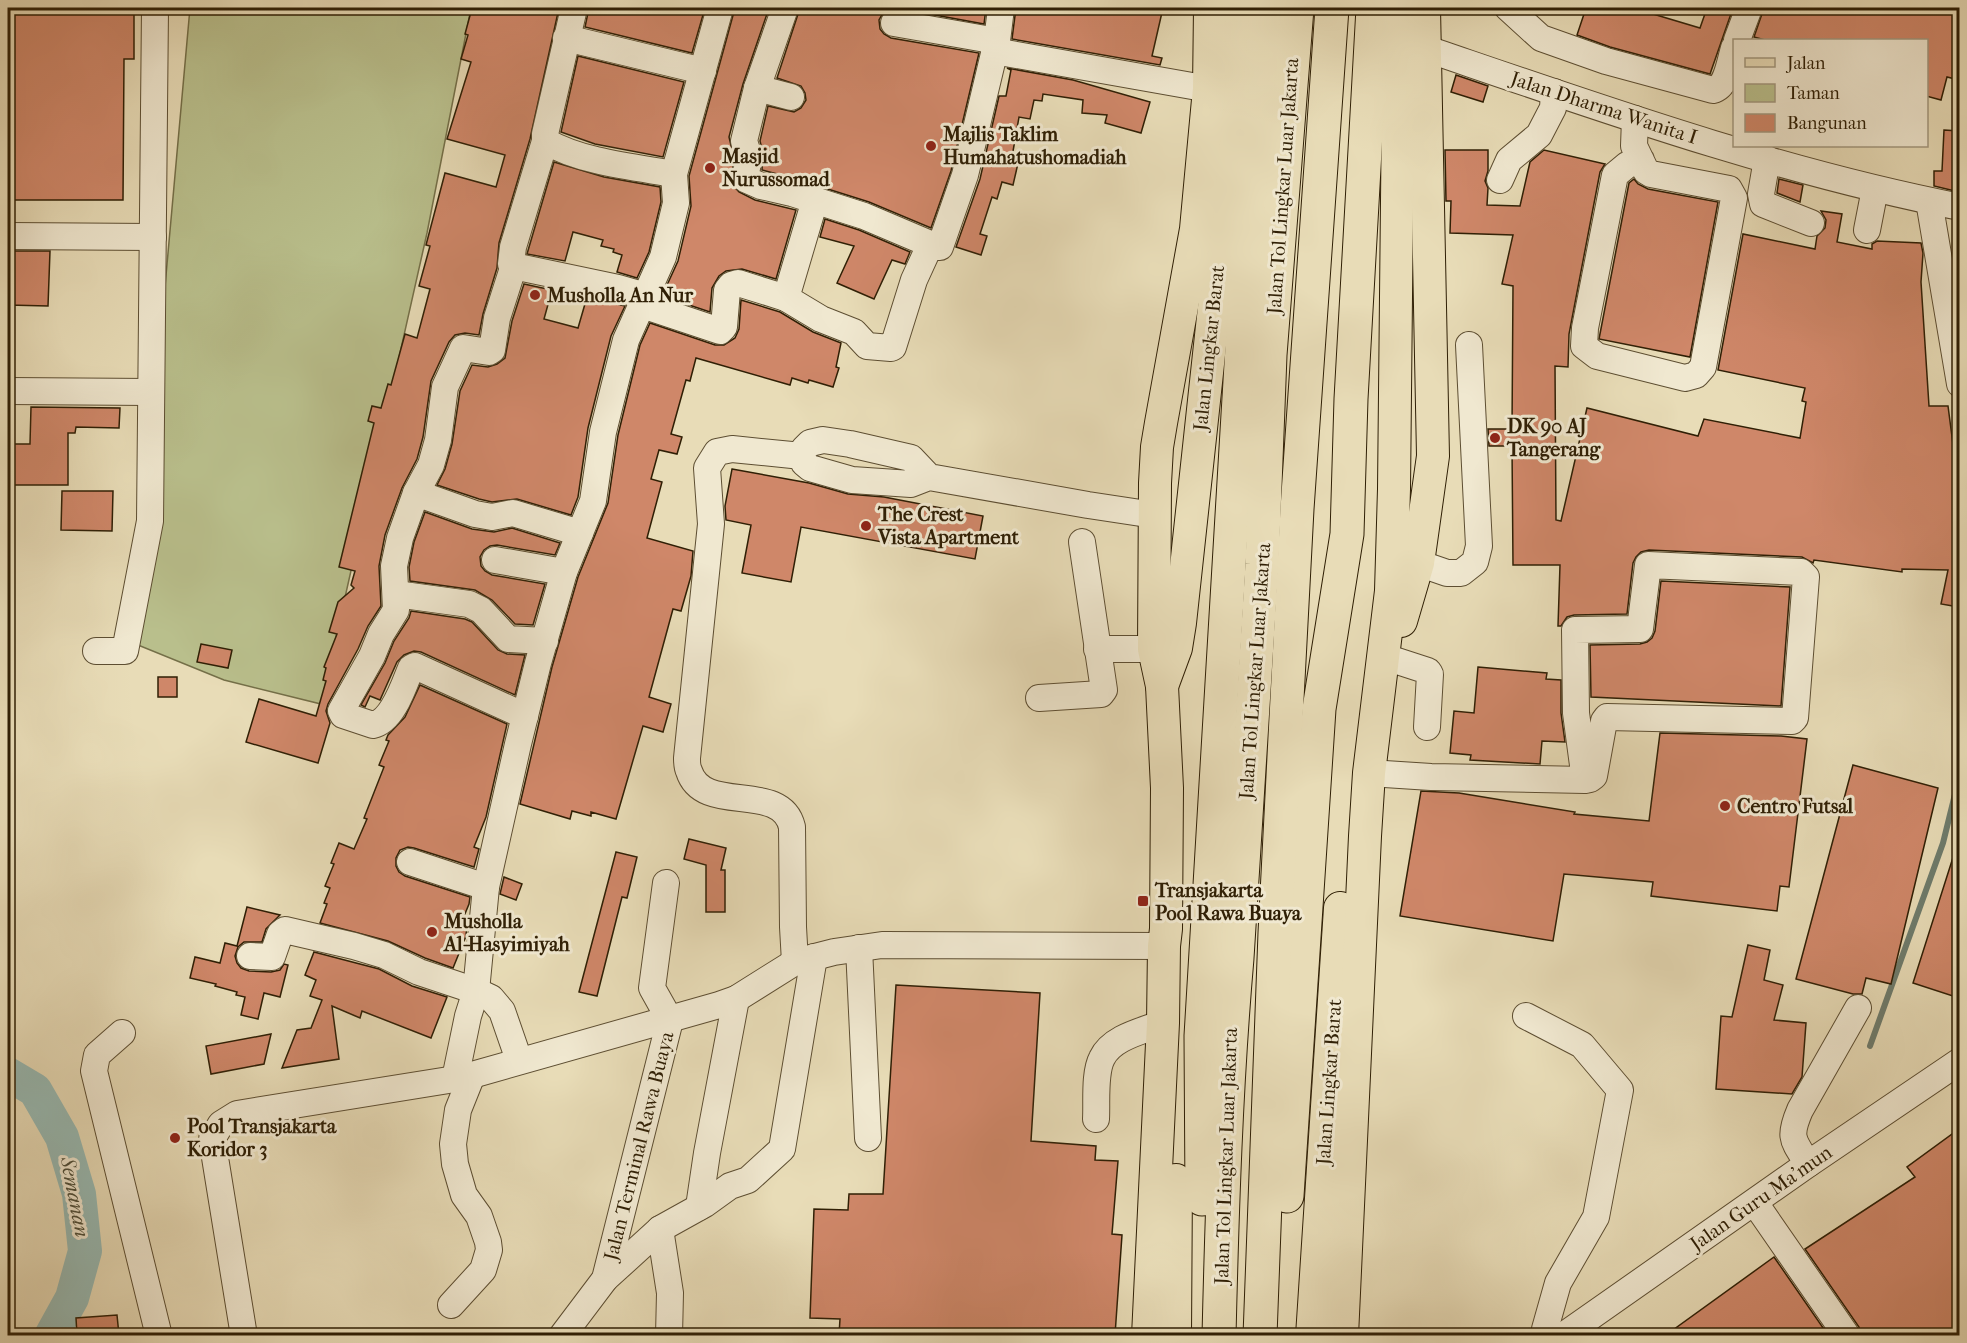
<svg xmlns="http://www.w3.org/2000/svg" width="1967" height="1343" font-family="'IM FELL French Canon',serif">
<style>
.green{fill:#b9bf8c;stroke:#746f48;stroke-width:1.5}
.lines{fill:none;stroke-linecap:round;stroke-linejoin:round}
.stream{stroke:#6e7c6d;stroke-width:6}
.river{stroke:#98bab3;stroke-width:34}
.building{fill:#cf8769;stroke:#2f1f05;stroke-width:1.5}
.minor-casing{stroke:#5d4e32;stroke-width:28}
.major-casing{stroke:#2f1f05;stroke-width:34}
.highway-casing{stroke:#2f1f05;stroke-width:35}
.minor{stroke:#f0e8d0;stroke-width:26}
.major{stroke:#e8dcb7;stroke-width:32}
.highway{stroke:#e8dcb7;stroke-width:33}
.poi-dot{fill:#8f2418;stroke:#f0e8d0;stroke-width:2}
.labels{text-anchor:middle;dominant-baseline:central;stroke-width:6;stroke-linejoin:round;paint-order:stroke}
.street-label{font-size:20px;fill:#2f1f05;stroke:#f0e8d0}
.poi-label{font-size:20px;font-weight:bold;fill:#2f1f05;stroke:#f0e8d0;text-anchor:start}
.water-label{font-size:21px;font-style:italic;fill:#4e4e39;stroke:#f0e8d0}
</style>
<rect width="100%" height="100%" fill="#e8dcb7"/>
<filter id="stains"><feTurbulence type="fractalNoise" baseFrequency=".00333" numOctaves="4"/><feColorMatrix values="0 0 0 0 .2 0 0 0 0 .09 0 0 0 0 .02 0 0 0 .5 -.17"/></filter>
<radialGradient id="worn" r=".72"><stop offset=".6" stop-color="#630" stop-opacity="0"/><stop offset="1" stop-color="#630" stop-opacity=".3"/></radialGradient>
<path class="green" d="M190 8H471L427 233 321 704 224 680 133 643Z"/>
<g class="lines">
<path class="stream" d="M1870 1046 1943 843 1960 774"/>
<path class="river" d="M8 1074 35 1090 62 1137 79 1194 85 1251 72 1298 51 1336"/>
</g>
<g class="building">
<path d="M8 8 134 10V59H124L123 200H8Z"/>
<path d="M472 8H509L525 12 526 8H559L530 139 499 243 497 268 483 314 479 335 465 333 455 335 449 342 431 381 423 437 417 459 402 488 385 535 379 566 381 606 368 626 358 649 328 704 326 711 330 723 318 763 246 742 259 699 316 716 326 681 323 680 326 668 324 667 337 634 329 632 338 602 354 588 351 585 355 571 339 567 374 423 368 421 372 406 381 408 388 384 391 385 405 334 417 338 430 289 419 286 430 246 426 245 445 173 496 187 505 155 447 139 471 62 461 59 468 35 465 34Z"/>
<path d="M589 8H645L657 11 658 8H705L692 53 585 27Z"/>
<path d="M735 8H769L743 84 729 137 734 158 731 183 739 192 755 200 796 210 776 279 742 269 726 271 719 276 712 288 710 312 662 296 678 261 691 206 689 176Z"/>
<path d="M800 8H986L984 24 897 8 888 9 883 13 879 20 880 29 884 34 891 38 979 53 951 171 931 228 869 202 796 179 762 170 763 153 760 141 768 106 794 112 801 108 806 100 805 93 801 86 777 78Z"/>
<path d="M1016 8H1163L1152 56 1162 58 1160 65 1012 39Z"/>
<path d="M1586 8H1633L1700 28 1707 8H1733L1710 74 1610 47 1577 35Z"/>
<path d="M1764 8H1959V80L1947 77 1941 100 1926 96V40H1765L1754 37Z"/>
<path d="M578 56 684 82 663 157 595 144 561 132Z"/>
<path d="M1007 68 1073 80 1150 102 1141 133 1105 123 1107 115 1082 113 1083 100 1043 94 1042 101 1034 100 1030 119 1019 117 1012 157 1019 159 1013 185 1002 182 997 199 992 197 980 234 987 236 981 255 956 247 980 179 999 96H1006L1011 70Z"/>
<path d="M1456 75 1488 86 1483 102 1451 92Z"/>
<path d="M1944 130 1959 131V192L1934 186V171H1942Z"/>
<path d="M1445 150H1488V171L1485 181 1488 188 1487 205 1520 206 1530 162 1544 150 1605 164 1600 172 1569 334 1568 367 1555 366 1556 520 1561 521 1587 408 1698 436 1704 419 1800 438 1806 402 1802 401 1805 388 1718 370 1743 234 1815 249 1817 236 1825 228 1826 220 1821 211 1842 214 1837 242 1872 249V244L1877 241 1921 243 1923 253 1921 282 1929 406H1948L1954 452 1959 453V607L1941 604 1948 570 1902 569V572L1814 560 1813 563 1802 557 1649 550 1641 552 1636 557 1633 563 1627 614 1574 615 1567 617 1561 626H1558L1560 565H1513L1512 446H1489L1488 429H1512L1513 286 1502 284 1513 235 1450 233 1451 201H1446Z"/>
<path d="M554 162 604 177 660 187 661 202 649 252 637 278 617 272 622 255 613 252 614 249 601 246 603 240 573 232 565 261 527 254Z"/>
<path d="M1634 179 1638 184 1648 189 1718 202 1690 357 1599 339 1629 183Z"/>
<path d="M1779 179 1803 185 1800 202 1777 193Z"/>
<path d="M825 219 859 230 910 252 905 264 892 260 874 299 837 283 854 246 820 237Z"/>
<path d="M8 251H50L48 306 8 305Z"/>
<path d="M524 284 552 290 544 319 578 328 587 297 625 306 611 336 588 428 578 497 571 515 517 499 492 502 479 499 437 485 445 469 452 444 460 391 472 365 488 367 497 364 505 358 512 321Z"/>
<path d="M741 300 780 312 813 332 841 343 836 367 839 368 833 387 809 380 808 383 792 378 790 385 696 358 690 381 686 380 671 434 682 437 677 454 659 450 651 479 662 482 647 538 693 551 691 576 681 611 673 609 649 697 671 704 663 732 643 726 616 819 591 812V816L572 811 570 819 520 804 552 667 578 577 608 503 618 435 640 345 650 323 715 345H724L735 338 739 329Z"/>
<path d="M31 407 120 408 119 428 76 427 75 433H68V485H8V444H30Z"/>
<path d="M732 469 809 483 848 494 884 497 983 516 975 559 801 527 791 582 742 573 751 525 726 520 725 506Z"/>
<path d="M62 491H113L112 531 61 530Z"/>
<path d="M425 512 472 529 494 532 512 528 560 543 555 555 497 545 490 546 484 550 480 557 481 566 485 571 492 575 545 584 533 625 515 624 492 600 475 590 410 581 409 567 414 542Z"/>
<path d="M1661 581 1790 587 1781 706 1591 697 1590 645 1640 644 1647 642 1652 638 1655 631Z"/>
<path d="M411 611 465 619 472 622 498 650 507 654 525 655 515 695 421 652 414 651 404 655 397 662 380 700 370 696 365 707 361 705 385 663 394 641 409 618Z"/>
<path d="M201 644 232 650 228 668 197 662Z"/>
<path d="M1478 667 1547 673 1546 679 1561 680V713L1565 742 1542 741 1540 764 1470 760 1471 755 1450 753 1454 711 1474 713Z"/>
<rect x="158" y="677" width="19" height="20"/>
<path d="M420 685 507 724 486 817 474 847 479 849 474 867 414 848 408 847 400 850 396 858V866L399 872 405 876 470 897 469 904 462 921 467 923 466 936 453 968 425 958 388 941 320 923 327 904 324 903 330 888 325 886 334 864 331 863 339 843 354 849 367 819 364 818 384 767 379 765 389 741 386 740 388 735 405 717Z"/>
<path d="M1660 733 1781 736 1807 739 1789 887 1780 886 1777 911 1651 896 1653 882 1564 874 1553 941 1400 916 1421 791 1459 793 1575 812 1574 814 1649 821Z"/>
<path d="M1853 765 1938 788 1891 984 1866 978 1862 994H1853L1796 979Z"/>
<path d="M689 839 726 848 721 870H725V912H706V865L684 859Z"/>
<path d="M1956 848H1959V998L1913 983Z"/>
<path d="M616 852 637 857 627 898 622 897 597 996 579 992Z"/>
<path d="M504 877 522 884 516 900 500 894Z"/>
<path d="M247 907 280 915 266 929 262 942H244L238 947 235 956 237 963 241 968 249 971 271 972 280 970 284 964 288 965 280 997 264 993 258 1019 241 1015 245 997 236 995 237 992 215 986 216 984 190 978 195 957 220 963 225 943 237 946Z"/>
<path d="M1748 945 1770 950 1764 980 1783 985 1774 1020 1806 1023 1802 1077 1792 1094 1716 1089 1721 1016 1732 1017Z"/>
<path d="M314 952 379 969 412 986 447 997 431 1038 362 1011 360 1018 332 1006 339 1059 282 1068 297 1030 311 1028 322 1000 310 996 316 980 305 975Z"/>
<path d="M896 985 1040 993 1031 1141 1096 1146 1095 1160 1118 1161 1112 1234 1122 1235 1115 1335H839L840 1319 810 1318 814 1209 848 1210 849 1194H883Z"/>
<path d="M271 1034 264 1064 211 1074 206 1046Z"/>
<path d="M1959 1129V1330L1952 1335H1862L1859 1327 1805 1249 1915 1177 1907 1167Z"/>
<path d="M1774 1257 1828 1335H1666Z"/>
<path d="M117 1315 119 1335H77L76 1318Z"/>
</g>
<g class="lines">
<defs>
<g id="minor">
<path d="M574 8 545 134V141C581 162 633 167 674 174"/>
<path d="M785 8 757 88 744 141 749 157 745 179 761 186 792 193 864 216 937 247H940L965 175 997 41 1001 8"/>
<path d="M1508 8 1541 38 1606 61 1713 90C1727 87 1730 61 1734 48"/>
<path d="M894 23 997 41"/>
<path d="M566 38 703 71"/>
<path d="M1737 40 1749 8"/>
<path d="M1424 48C1600 108 1777 171 1960 207"/>
<path d="M994 51 1209 89"/>
<path d="M757 88 791 97"/>
<path d="M1635 119 1634 146 1646 171 1651 174 1729 189 1734 198 1703 367 1696 375 1685 378 1597 356 1584 346 1585 328 1615 175 1627 165 1641 160"/>
<path d="M1767 159 1761 194 1763 204 1811 223"/>
<path d="M1500 180 1509 160 1539 135 1553 108 1554 92"/>
<path d="M815 200 786 298 821 319 854 332 867 346 891 348 893 347 914 280 930 245"/>
<path d="M1929 201 1960 384"/>
<path d="M1867 230 1875 189"/>
<path d="M8 236 153 237"/>
<path d="M513 268 518 267 618 288 646 296"/>
<path d="M642 305 720 331 724 327 727 290 731 285 738 283 786 298"/>
<path d="M8 391 151 392"/>
<path d="M929 477 911 458 850 444 823 440 810 443 804 449 802 456 804 463 810 468 852 480 911 484 929 477 1088 505 1154 515"/>
<path d="M416 493 475 514 492 517 513 513 580 533"/>
<path d="M495 560 564 572"/>
<path d="M1418 563 1447 573H1461L1475 562 1479 546 1469 345"/>
<path d="M396 594 469 604 481 610 508 639 545 641"/>
<path d="M1097 649H1154"/>
<path d="M96 651H125L150 521 155 8"/>
<path d="M1388 658 1428 671 1430 674 1427 727"/>
<path d="M1039 698 1101 694 1104 690 1082 542"/>
<path d="M525 716 415 666 411 668C404 685 393 721 373 725L343 715 341 711 372 656 381 634 396 610 394 566 400 538 416 493 431 465 438 440 445 387 463 348 489 352 492 350 497 318 513 268 511 264 513 247 545 141"/>
<path d="M1369 773 1431 777 1585 780 1590 779 1594 776 1604 721 1607 717 1792 721 1795 718 1806 577 1801 572 1648 565 1640 629 1575 630 1576 713 1585 780"/>
<path d="M410 862 486 887"/>
<path d="M666 883 652 988 670 1020"/>
<path d="M859 948 868 1138"/>
<path d="M250 956 272 957 280 934 285 930 354 946 384 955 419 972 476 991 491 998 502 1011 519 1060"/>
<path d="M795 962 793 927 792 827C781 780 703 816 689 771 687 767 687 762 687 758L711 524 707 468 717 452 732 449 802 456"/>
<path d="M1526 1016 1582 1045 1620 1090 1596 1217 1558 1283 1545 1329 1546 1336"/>
<path d="M122 1033 97 1055 94 1071 159 1336"/>
<path d="M455 1079 468 1016 476 991 486 887 518 744 538 663 564 572 593 501 603 432 626 340 663 257 676 203 674 174 720 8"/>
<path d="M1096 1119C1097 1102 1094 1073 1102 1058 1112 1037 1143 1031 1163 1023"/>
<path d="M1808 1164C1793 1140 1788 1138 1800 1110L1858 1008"/>
<path d="M1755 1203 1847 1336"/>
<path d="M699 1207 707 1153 736 999"/>
<path d="M660 1229 670 1293 669 1336"/>
<path d="M605 1279 660 1229 705 1204 730 1186 748 1180 782 1149 814 957"/>
<path d="M451 1305 483 1270 489 1250 488 1242 479 1216 464 1195 455 1164 453 1144 458 1110 472 1075"/>
<path d="M244 1336 212 1139 221 1124 237 1114 455 1079 472 1075 719 1005 736 999 795 962 834 952 882 945 1164 946"/>
<path d="M562 1336 605 1279 670 1020"/>
<path d="M1563 1336 1808 1164 1960 1061"/>
</g>
<g id="major">
<path d="M1401 621 1418 563 1433 456 1424 8"/>
<path d="M1162 686 1176 648 1180 623 1229 169 1234 8"/>
<path d="M1148 1336 1163 1023 1164 946 1166 929 1167 788 1162 686 1154 649 1155 483 1157 447 1161 423 1196 229 1209 89 1210 8"/>
<path d="M1175 1336 1176 1180"/>
<path d="M1312 1336 1340 908"/>
<path d="M1342 1336 1365 836 1369 773 1391 591 1394 489 1399 8"/>
</g>
<g id="highway">
<path d="M1287 1196 1319 709 1347 534 1351 399 1373 8"/>
<path d="M1202 1199 1201 1036 1249 230 1266 8"/>
<path d="M1219 1336C1222 1210 1226 1084 1237 958L1262 564 1270 355 1297 8"/>
<path d="M1260 1336 1275 933 1285 737 1297 509 1332 8"/>
</g>
</defs>
<use href="#minor" class="minor-casing"/>
<use href="#major" class="major-casing"/>
<use href="#highway" class="highway-casing"/>
<use href="#minor" class="minor"/>
<use href="#major" class="major"/>
<use href="#highway" class="highway"/>
</g>
<g class="poi-dot">
<circle cx="931" cy="146" r="6"/>
<circle cx="710" cy="168" r="6"/>
<circle cx="535" cy="295" r="6"/>
<circle cx="1495" cy="438" r="6"/>
<circle cx="866" cy="526" r="6"/>
<circle cx="1725" cy="806" r="6"/>
<rect x="1137" y="895" width="12" height="12" rx="3"/>
<circle cx="432" cy="932" r="6"/>
<circle cx="175" cy="1138" r="6"/>
</g>
<g class="labels">
<g class="street-label">
<text transform="translate(1604 108) rotate(18)">Jalan Dharma Wanita I</text>
<text transform="translate(1283 186) rotate(-86)">Jalan Tol Lingkar Luar Jakarta</text>
<text transform="translate(1209 348) rotate(-84)">Jalan Lingkar Barat</text>
<text transform="translate(1255 671) rotate(-86)">Jalan Tol Lingkar Luar Jakarta</text>
<text transform="translate(1329 1082) rotate(-86)">Jalan Lingkar Barat</text>
<text transform="translate(639 1146) rotate(-76)">Jalan Terminal Rawa Buaya</text>
<text transform="translate(1226 1156) rotate(-88)">Jalan Tol Lingkar Luar Jakarta</text>
<text transform="translate(1761 1198) rotate(-35)">Jalan Guru Ma'mun</text>
</g>
<g class="poi-label">
<text x="943" y="134">Majlis Taklim<tspan x="943" dy="23">Humahatushomadiah</tspan></text>
<text x="722" y="156">Masjid<tspan x="722" dy="23">Nurussomad</tspan></text>
<text x="547" y="295">Musholla An Nur</text>
<text x="1507" y="426">DK 90 AJ<tspan x="1507" dy="23">Tangerang</tspan></text>
<text x="878" y="514">The Crest<tspan x="878" dy="23">Vista Apartment</tspan></text>
<text x="1737" y="806">Centro Futsal</text>
<text x="1155" y="890">Transjakarta<tspan x="1155" dy="23">Pool Rawa Buaya</tspan></text>
<text x="444" y="921">Musholla<tspan x="444" dy="23">Al-Hasyimiyah</tspan></text>
<text x="187" y="1126">Pool Transjakarta<tspan x="187" dy="23">Koridor 3</tspan></text>
</g>
<g class="water-label">
<text transform="translate(75 1197) rotate(79)">Semanan</text>
</g>
</g>
<rect width="1967" height="1343" fill="none" stroke="#e8dcb7" stroke-width="30"/>
<rect x="9" y="9" width="1949" height="1325" fill="none" stroke="#2f1f05" stroke-width="3"/>
<rect x="15" y="15" width="1937" height="1313" fill="none" stroke="#2f1f05" stroke-width="1.5"/>
<rect x="1733" y="39" width="195" height="108" fill="#f0e8d0" stroke="#a3987f" stroke-width="1.5"/>
<rect x="1745" y="58" width="30" height="9" fill="#e8dcb7" stroke="#a3987f" stroke-width="1.5"/>
<text x="1787" y="69" font-size="18" fill="#2f1f05">Jalan</text>
<rect x="1745" y="84" width="30" height="18" fill="#b9bf8c" stroke="#a3987f" stroke-width="1.5"/>
<text x="1787" y="99" font-size="18" fill="#2f1f05">Taman</text>
<rect x="1745" y="114" width="30" height="18" fill="#cf8769" stroke="#a3987f" stroke-width="1.5"/>
<text x="1787" y="129" font-size="18" fill="#2f1f05">Bangunan</text>
<rect width="100%" height="100%" filter="url(#stains)"/>
<rect width="100%" height="100%" fill="url(#worn)"/>
</svg>
